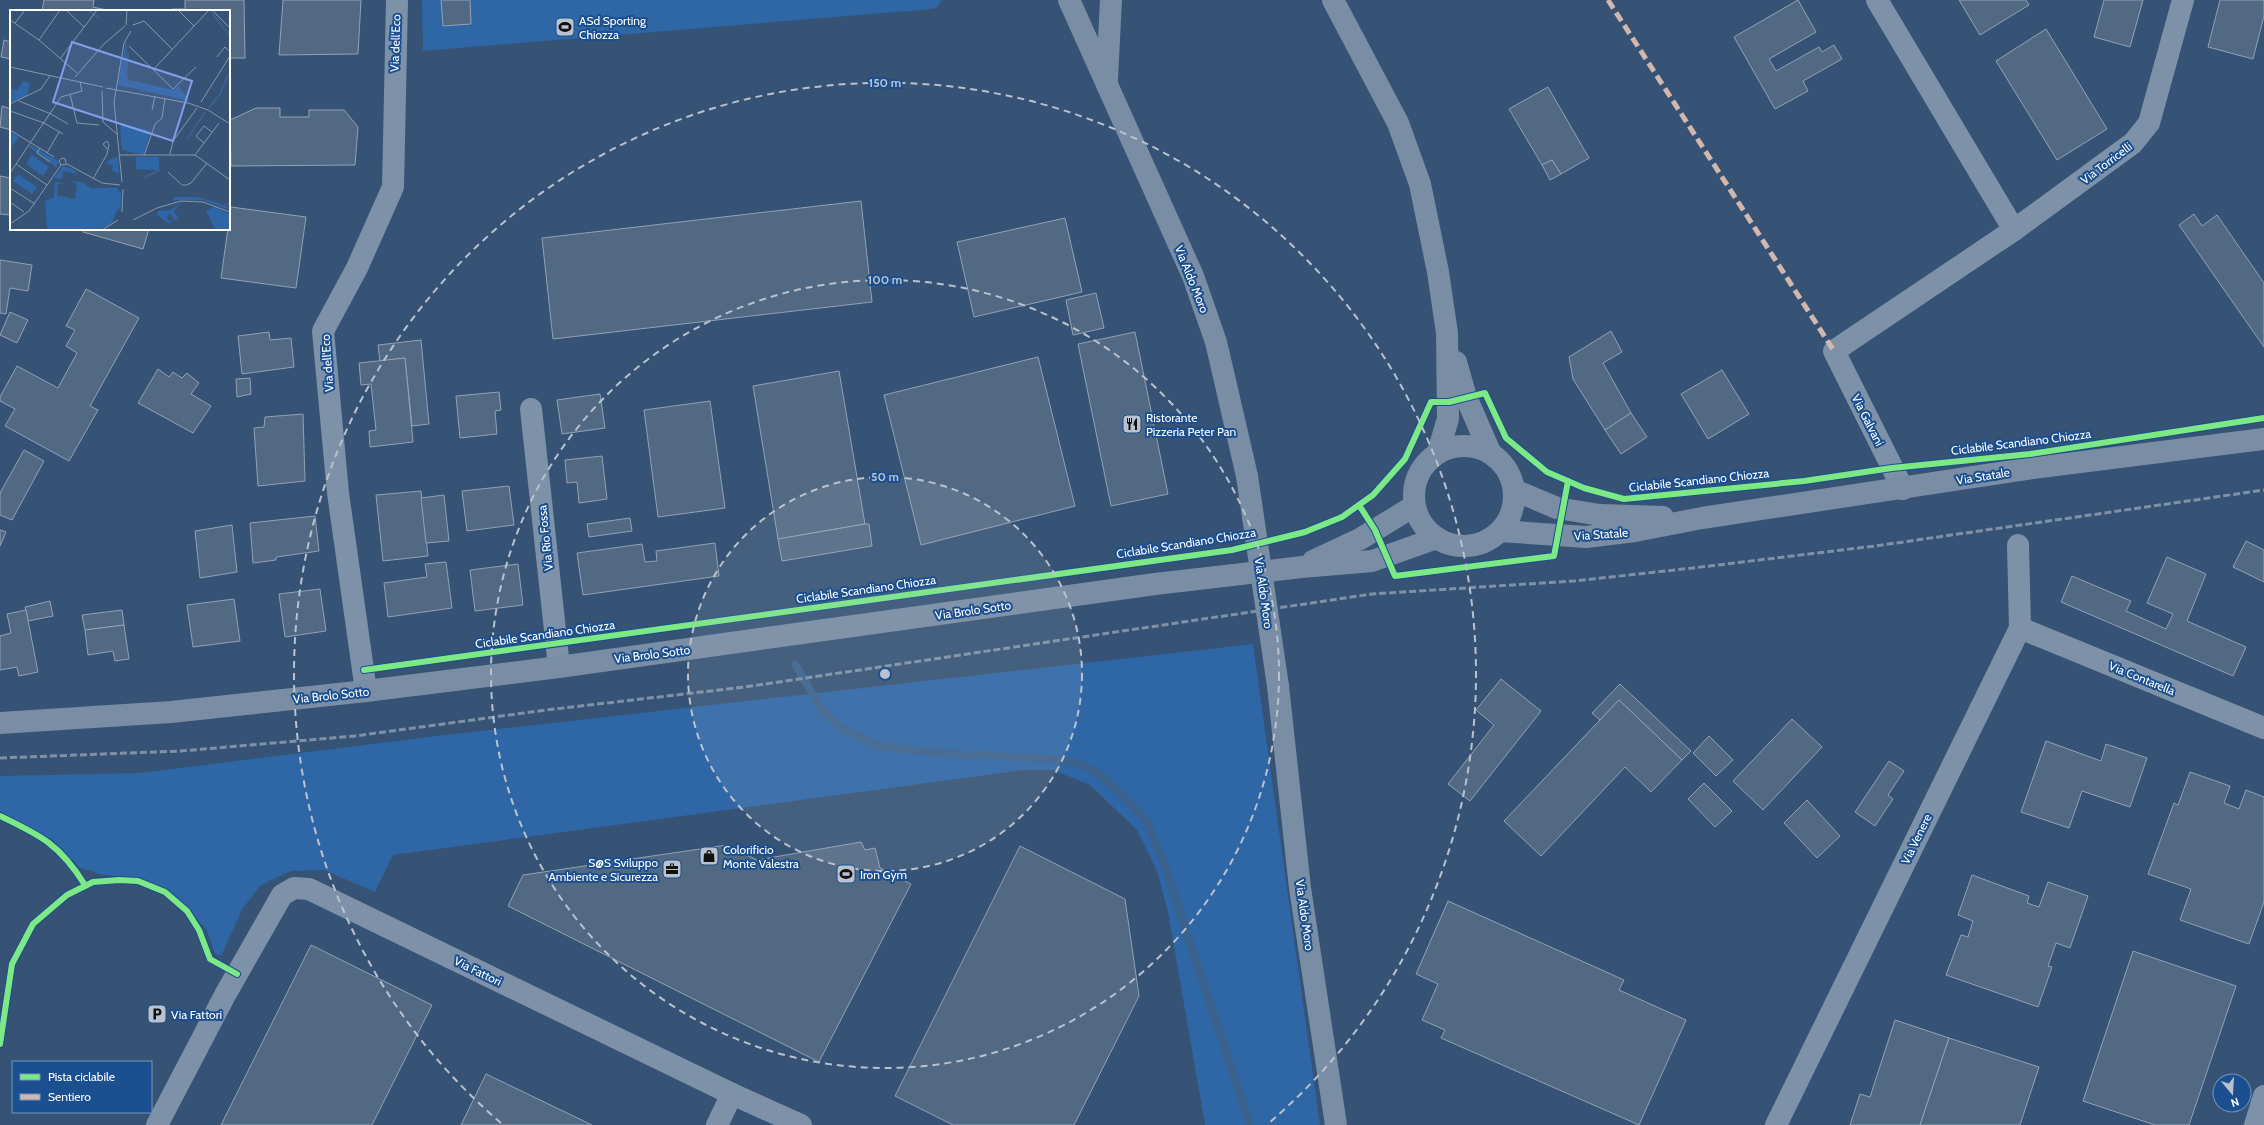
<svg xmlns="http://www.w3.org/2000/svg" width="2264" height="1125" font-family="Cabin,sans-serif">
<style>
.green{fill:#2f66a5}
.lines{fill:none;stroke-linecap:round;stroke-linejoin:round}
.stream{stroke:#3b618d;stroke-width:8}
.building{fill:#526984;stroke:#92a2b6}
.minor{stroke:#7d92a8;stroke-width:22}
.secondary{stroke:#798da4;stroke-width:22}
.rail{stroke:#7e92a7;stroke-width:3;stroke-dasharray:7 3;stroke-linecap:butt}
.secondary-bridge{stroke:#798da4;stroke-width:22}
.quiet{stroke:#d1b7ad;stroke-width:5;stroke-dasharray:10 5;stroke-linecap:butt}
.cycleway-casing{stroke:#1b4f8f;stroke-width:8}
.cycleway{stroke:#7ce984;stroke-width:6}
.ring{fill:none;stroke:#b9c2ce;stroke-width:2;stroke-dasharray:7 5}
.labels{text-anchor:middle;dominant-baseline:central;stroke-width:4;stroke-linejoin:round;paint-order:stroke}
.poi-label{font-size:12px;fill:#fff;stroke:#1b4f8f;text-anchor:start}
.street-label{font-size:12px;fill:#fff;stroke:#1b4f8f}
.inset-river{fill:none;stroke:#3b618d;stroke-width:2}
.inset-road{fill:none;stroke:#8697ac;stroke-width:1}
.view{fill:#839eea;fill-opacity:0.15;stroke:#839eea;stroke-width:2}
.inset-edge{fill:none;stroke:#fff;stroke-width:2}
.centre{fill:#b9c2ce;stroke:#1b4f8f;stroke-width:2}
.ring-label{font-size:12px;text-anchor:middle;font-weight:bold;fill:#b9c2ce;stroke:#1b4f8f;stroke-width:4;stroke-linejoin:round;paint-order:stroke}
</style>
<rect width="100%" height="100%" fill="#365274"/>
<g class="green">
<path d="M422 0H942L937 8 921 10 423 51Z"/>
<path d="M1253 644 1320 1125H1205L1168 912 1157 871 1137 830 1090 785 1053 770H1024L393 855 375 892 324 870 291 871 261 885 243 908 221 956 215 954 207 930 166 889 139 879 98 874 95 872 80 868 53 840 0 811V776L140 773 445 735Z"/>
</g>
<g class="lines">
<path class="stream" d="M795 664 822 710 840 727 877 746 941 753 1052 759 1079 763 1100 774 1125 798 1147 821 1167 872 1250 1125"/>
</g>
<g class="building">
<path d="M44 0H94L93 7 111 11H42Z"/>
<path d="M185 0H244L245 58H229V11H172V9H185Z"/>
<path d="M283 0H361L358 54 279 55Z"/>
<path d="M441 0H470L471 24 443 26Z"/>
<path d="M1798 0 1816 32 1769 59 1776 71 1819 47 1822 52 1834 45 1842 59 1803 81 1808 91 1775 109 1734 37Z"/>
<path d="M1959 0H2026L2029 5 1980 35Z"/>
<path d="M2104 0H2143L2130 47 2094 37Z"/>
<path d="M2220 0H2264V16L2253 59 2208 47Z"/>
<path d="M2046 29 2107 129 2057 160 1996 61Z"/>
<path d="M4 40 11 42V59L1 57Z"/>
<path d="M1548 87 1589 158 1561 174 1552 160 1542 165 1509 109Z"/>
<path d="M2 106 11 109V130L0 127Z"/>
<path d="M256 108H280V117H309V110H344L358 127 355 165 231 166 230 120Z"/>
<path d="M1552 160 1561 174 1550 180 1542 165Z"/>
<path d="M0 176 11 178V215L0 214Z"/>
<path d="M861 201 872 302 553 339 542 238Z"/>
<path d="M231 207 306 217 296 288 221 278Z"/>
<path d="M2194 214 2202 226 2217 215 2264 283V347L2179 225Z"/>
<path d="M1065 218 1082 292 974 317 957 242Z"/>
<path d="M84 229H149L143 249 83 232Z"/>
<path d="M0 260 32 265 28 291 10 288 6 314 0 313Z"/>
<path d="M86 289 139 318 90 406 98 410 69 461 5 426 15 409 0 401V397L17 366 58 388 77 353 66 346 75 330 66 326Z"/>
<path d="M1096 293 1104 328 1073 335 1066 300Z"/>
<path d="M10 312 28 320 17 343 0 335Z"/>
<path d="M1611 331 1622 352 1603 363 1631 413 1605 430 1573 379 1569 357Z"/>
<path d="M269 332 270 340 291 338 294 367 242 374 238 336Z"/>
<path d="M1135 332 1168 494 1111 506 1078 344Z"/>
<path d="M421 340 429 424 412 426 405 358 380 361 378 345Z"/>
<path d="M1038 357 1075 506 921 545 884 395Z"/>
<path d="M405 358 413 442 370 447 369 431 376 430 371 384 361 385 359 363Z"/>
<path d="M158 369 169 377 173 372 182 378 187 373 199 383 191 394 211 406 193 433 138 403Z"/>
<path d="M1722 370 1749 414 1708 439 1681 394Z"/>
<path d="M839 371 865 524 778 539 753 386Z"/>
<path d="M250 378 251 394 237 397 236 379Z"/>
<path d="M499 392 501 410 495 411 497 434 460 438 456 396Z"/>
<path d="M600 394 605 428 562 434 557 400Z"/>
<path d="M710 401 725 508 658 517 644 410Z"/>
<path d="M1631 413 1647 437 1621 454 1605 430Z"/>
<path d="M303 414 305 481 258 486 254 428 264 427 265 417Z"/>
<path d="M24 450 44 461 12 520 0 515V493Z"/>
<path d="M602 456 607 499 579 503 577 482 567 483 565 460Z"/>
<path d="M509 486 514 525 467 531 462 491Z"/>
<path d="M421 491 428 556 383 561 376 495Z"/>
<path d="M444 495 449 541 426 543 421 498Z"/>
<path d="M315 516 319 551 276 557V560L253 563 250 523Z"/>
<path d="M630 518 632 531 589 537 587 524Z"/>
<path d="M865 524H869L872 546 782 561 778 539Z"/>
<path d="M232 525 237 572 200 578 195 531Z"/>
<path d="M0 530 6 532 0 546Z"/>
<path d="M2246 541 2264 550V582L2233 567Z"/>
<path d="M715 543 719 576 583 595 577 553 642 544 645 562 657 561 656 551Z"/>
<path d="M2167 557 2206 574 2187 621 2246 647 2233 676 2061 602 2072 576 2131 601 2126 611 2166 629 2173 614 2147 603Z"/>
<path d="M446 562 452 608 388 617 384 583 427 577 425 564Z"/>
<path d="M518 564 523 605 475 611 470 570Z"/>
<path d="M320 589 326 631 285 637 279 594Z"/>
<path d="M234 599 240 641 193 647 187 605Z"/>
<path d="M50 601 53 616 28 621 25 607Z"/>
<path d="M26 610 38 672 19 676 17 667 0 670V636L11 633 7 614Z"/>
<path d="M122 610 124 625 85 630 82 615Z"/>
<path d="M124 625 129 659 115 661 113 651 88 655 85 630Z"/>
<path d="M1501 679 1541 711 1470 801 1448 784 1494 725 1476 710Z"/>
<path d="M1620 684 1691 751 1682 760 1619 700 1600 720 1592 713Z"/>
<path d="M1619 700 1682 760 1651 792 1625 767 1541 856 1504 821Z"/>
<path d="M1792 719 1822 747 1763 810 1733 781Z"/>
<path d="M1709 736 1733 760 1716 776 1693 753Z"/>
<path d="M2046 741 2101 761 2106 744 2147 758 2130 807 2082 791 2069 828 2021 812Z"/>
<path d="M1889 761 1904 771 1888 795 1893 799 1875 826 1855 812Z"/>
<path d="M2190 772 2230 786 2224 803 2239 809 2246 790 2264 797V902L2249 944 2180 920 2191 889 2148 874 2174 803 2178 805Z"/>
<path d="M1704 783 1732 811 1715 827 1688 799Z"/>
<path d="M1807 800 1840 836 1817 858 1784 823Z"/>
<path d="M861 842 865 850 875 848 880 868 911 884 819 1062 508 906 523 875 727 845 757 860Z"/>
<path d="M1020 846 1125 899 1139 996 1074 1125H953L895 1096Z"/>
<path d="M1972 875 2029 896 2027 903 2039 907 2048 882 2088 896 2070 948 2056 943 2048 966 2052 967 2038 1007 1946 975 1961 935 1968 937 1973 921 1958 915Z"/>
<path d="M1448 901 1624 980 1619 990 1686 1020 1639 1125 1441 1038 1445 1030 1422 1020 1438 984 1416 974Z"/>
<path d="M311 945 432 1005 372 1125H221Z"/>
<path d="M2133 951 2236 986 2189 1125H2155L2083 1101Z"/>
<path d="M1895 1020 1949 1038 1920 1125H1850L1860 1094 1870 1097Z"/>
<path d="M1949 1038 2039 1067 2020 1125H1920Z"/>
<path d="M486 1074 592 1125H461Z"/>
</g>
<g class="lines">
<g class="minor">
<path d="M1877 0 2014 230"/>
<path d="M531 409 559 667"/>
<path d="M1903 489 1834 351 2014 230 2133 143 2149 123 2183 0"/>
<path d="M2020 628 2264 728"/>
<path d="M366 691 338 493 323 331 357 268 393 187 397 0"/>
<path d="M157 1125 225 995 282 895 294 888 309 889 732 1094 801 1125"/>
<path d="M717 1125 732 1094"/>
<path d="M1776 1125 2020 628 2018 545"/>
<path d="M2255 1125 2264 1096"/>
</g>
<g class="secondary">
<path d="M1069 0 1193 276 1216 342 1247 476"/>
<path d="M1333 0 1398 123 1420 184 1438 272 1447 333 1448 419 1438 452"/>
<path d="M1107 79 1111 0"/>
<path d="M1456 362 1466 397 1490 452"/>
<circle cx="1464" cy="496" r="50"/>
<path d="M1514 490 1557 508 1600 515 1663 517"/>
<path d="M1500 531 1586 537 1635 531 1702 518 2026 469 2264 439"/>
<path d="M1313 561 1360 539 1414 506"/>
<path d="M1278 686 1300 888 1336 1125"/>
<path d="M0 723 171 712 366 691 559 667 1155 584 1302 567 1372 561 1437 538"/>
</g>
<path class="rail" d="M0 758 181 751 355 736 546 710 745 687 1372 594 1574 581 1693 568 1875 546 2264 490"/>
<path class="secondary-bridge" d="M1247 476 1278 686"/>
<path class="quiet" d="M1608 0 1834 351"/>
<defs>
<g id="cycleway">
<path d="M1359 505 1375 530 1395 576 1554 556 1568 481"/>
<path d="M364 670 1232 550 1305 532 1342 517 1373 495 1405 459 1431 402H1449L1485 393 1506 438 1547 472 1584 488 1624 499 1804 481 1892 468 2030 454 2264 418"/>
<path d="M0 816C42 836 60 845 85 885"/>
<path d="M0 1044 12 964 33 924 67 895 93 882 119 880 138 881 165 892 187 911 199 930 210 959 237 974"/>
</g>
</defs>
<use href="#cycleway" class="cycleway-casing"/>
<use href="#cycleway" class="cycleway"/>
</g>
<circle cx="885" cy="674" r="197" fill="#b9c2ce" fill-opacity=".12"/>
<g class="ring">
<circle cx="885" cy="674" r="197"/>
<circle cx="885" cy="674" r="394"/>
<path d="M501 1123A591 591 0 1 1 1269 1123"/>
</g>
<defs>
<symbol id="stadium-square" viewBox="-11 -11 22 22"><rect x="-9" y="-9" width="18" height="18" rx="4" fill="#b9c2ce" stroke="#1b4f8f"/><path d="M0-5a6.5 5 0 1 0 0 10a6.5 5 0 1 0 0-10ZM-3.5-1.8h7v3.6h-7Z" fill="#111"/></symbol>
<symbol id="restaurant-square" viewBox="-11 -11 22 22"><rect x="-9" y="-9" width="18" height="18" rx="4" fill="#b9c2ce" stroke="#1b4f8f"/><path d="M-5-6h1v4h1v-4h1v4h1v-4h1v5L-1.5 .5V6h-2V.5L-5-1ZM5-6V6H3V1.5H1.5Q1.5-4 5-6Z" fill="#111"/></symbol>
<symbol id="shop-square" viewBox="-11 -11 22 22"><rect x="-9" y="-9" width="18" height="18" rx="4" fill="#b9c2ce" stroke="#1b4f8f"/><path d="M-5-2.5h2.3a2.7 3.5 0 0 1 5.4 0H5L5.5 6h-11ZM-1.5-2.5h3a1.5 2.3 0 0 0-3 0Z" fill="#111"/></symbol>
<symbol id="office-square" viewBox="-11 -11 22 22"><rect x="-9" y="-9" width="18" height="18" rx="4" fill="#b9c2ce" stroke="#1b4f8f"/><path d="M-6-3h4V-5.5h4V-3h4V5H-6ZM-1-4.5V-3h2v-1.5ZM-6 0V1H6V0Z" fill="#111"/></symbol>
<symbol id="parking-square" viewBox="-11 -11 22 22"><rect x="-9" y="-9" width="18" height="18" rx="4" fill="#b9c2ce" stroke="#1b4f8f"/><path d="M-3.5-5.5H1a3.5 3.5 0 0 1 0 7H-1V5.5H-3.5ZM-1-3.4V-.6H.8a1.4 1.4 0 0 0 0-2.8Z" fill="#111"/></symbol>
</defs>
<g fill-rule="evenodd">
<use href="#stadium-square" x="554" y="16" width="22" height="22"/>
<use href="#restaurant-square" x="1121" y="413" width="22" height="22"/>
<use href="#shop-square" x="698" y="845" width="22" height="22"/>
<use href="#office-square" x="661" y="858" width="22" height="22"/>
<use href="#stadium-square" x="835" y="863" width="22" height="22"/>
<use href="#parking-square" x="146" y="1003" width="22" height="22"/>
</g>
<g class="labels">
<g class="poi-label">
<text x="579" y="20">ASd Sporting<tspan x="579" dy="14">Chiozza</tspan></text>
<text x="1146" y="417">Ristorante<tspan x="1146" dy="14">Pizzeria Peter Pan</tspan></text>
<text x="723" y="849">Colorificio<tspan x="723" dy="14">Monte Valestra</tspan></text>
<text x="658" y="862" text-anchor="end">S@S Sviluppo<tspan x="658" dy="14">Ambiente e Sicurezza</tspan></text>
<text x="860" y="874">Iron Gym</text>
<text x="171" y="1014">Via Fattori</text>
</g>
<g class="street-label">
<text transform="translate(395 43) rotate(-88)">Via dell'Eco</text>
<text transform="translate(2106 163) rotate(-37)">Via Torricelli</text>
<text transform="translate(1192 279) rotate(68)">Via Aldo Moro</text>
<text transform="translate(327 363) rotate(-94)">Via dell'Eco</text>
<text transform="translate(1868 420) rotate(63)">Via Galvani</text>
<text transform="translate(2021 442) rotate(-7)">Ciclabile Scandiano Chiozza</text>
<text transform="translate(1983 476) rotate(-9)">Via Statale</text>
<text transform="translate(1699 480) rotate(-6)">Ciclabile Scandiano Chiozza</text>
<text transform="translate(1601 534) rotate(-4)">Via Statale</text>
<text transform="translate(545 538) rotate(-96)">Via Rio Fossa</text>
<text transform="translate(1186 543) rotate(-9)">Ciclabile Scandiano Chiozza</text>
<text transform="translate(866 589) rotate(-8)">Ciclabile Scandiano Chiozza</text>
<text transform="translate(1264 593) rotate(82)">Via Aldo Moro</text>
<text transform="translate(973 610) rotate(-8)">Via Brolo Sotto</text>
<text transform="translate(545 634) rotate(-8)">Ciclabile Scandiano Chiozza</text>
<text transform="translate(652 654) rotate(-7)">Via Brolo Sotto</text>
<text transform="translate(2142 678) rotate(22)">Via Contarella</text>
<text transform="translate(331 695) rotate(-6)">Via Brolo Sotto</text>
<text transform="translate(1916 839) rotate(-64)">Via Venere</text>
<text transform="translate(1305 915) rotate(82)">Via Aldo Moro</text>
<text transform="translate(478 971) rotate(26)">Via Fattori</text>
</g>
</g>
<g transform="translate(10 10)">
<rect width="220" height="220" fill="#365274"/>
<path d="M115 34V44H119L117 65 119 70 163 80 168 76 180 91 108 75ZM13 71 20 73 17 86 0 93V78L7 80ZM113 114 141 121 134 145 112 140 110 117ZM0 121 9 127 0 140ZM21 135 48 151 47 158 19 137ZM22 145 39 157 33 166 16 154ZM105 147H108L109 163 102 161 103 155 95 153ZM126 147H149V160L126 159ZM53 156 63 159 68 164 53 161 52 169 44 168ZM8 164 27 177 22 184 3 171ZM60 171 72 172 81 178H107L111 183V196L106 202 102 214 87 220H37L35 191 44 187 45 172 55 173 48 174 47 185 65 189 67 174ZM172 187H188L209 193 220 200 193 190H163L164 187ZM171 192 164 201 169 209 165 210 159 203 157 207 158 211 163 210 159 214 147 205 148 201 161 200ZM205 197 220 204V220H205L196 200Z" fill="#2f66a5"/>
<path class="inset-river" d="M77 0 88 7M202 3 220 26M116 33V68L119 72 129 76 132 82M199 98 210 84 220 61M178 128 195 102M135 167 150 160M220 192 214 196 220 199"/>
<path class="inset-road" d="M56 0 74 17M168 0 184 16M202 0 220 18M0 10 29 30 67 63M5 13 15 0M116 15 117 0M123 15 134 11 162 39M29 30 50 0M119 36 163 79 186 57M207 47 215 37 220 42M50 49 87 0M0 57 93 77M143 60 199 0M65 67 94 34 115 16M96 78 178 93 198 100 220 114M92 81 93 112 107 124M60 84 67 113 89 115M9 91 41 104 58 114M191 92 220 46M0 94 31 79 40 66M142 100 145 86M0 101 34 113 53 124M0 120 44 147M194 133 186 126 194 116 202 122M30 138 27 143 40 152M37 143 49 122M160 144 163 131 187 98M110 145H185L220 170M185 145 209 113M134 146 145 114 152 108 155 88M6 154 37 175M51 155 57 154 92 173 110 175M51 155 49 151 52 148 55 149 56 153M158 162 172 175H176L181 173 197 153M0 163 51 87 72 81 70 72M83 169 97 144 99 134 97 131 93 134 97 139M112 172 104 92 114 33 121 21M0 178 25 194M0 192 14 202M112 202 113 179M123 210 147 198 171 191 193 192 220 202M0 214 19 201 51 155M92 220 108 210"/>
<path class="view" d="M62 32 182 71 163 131 43 92Z"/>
<rect width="220" height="220" class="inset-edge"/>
</g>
<circle cx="885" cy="674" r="6" class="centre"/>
<g class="ring-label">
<text x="885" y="87">150 m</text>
<text x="885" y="284">100 m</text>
<text x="885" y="481">50 m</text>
</g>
<rect x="12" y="1061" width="140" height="52" fill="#1b4f8f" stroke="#7695bc"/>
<rect x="20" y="1074" width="20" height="6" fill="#7ce984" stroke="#7695bc"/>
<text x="48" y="1081" font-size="12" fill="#ffffff">Pista ciclabile</text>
<rect x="20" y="1094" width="20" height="6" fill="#d1b7ad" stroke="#7695bc"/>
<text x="48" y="1101" font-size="12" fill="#ffffff">Sentiero</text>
<g transform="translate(2232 1093) rotate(162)"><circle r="19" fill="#1b4f8f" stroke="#7695bc"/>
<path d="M0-3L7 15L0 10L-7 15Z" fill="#b9c2ce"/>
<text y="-6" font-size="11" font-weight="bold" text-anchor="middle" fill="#ffffff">N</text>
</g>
</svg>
